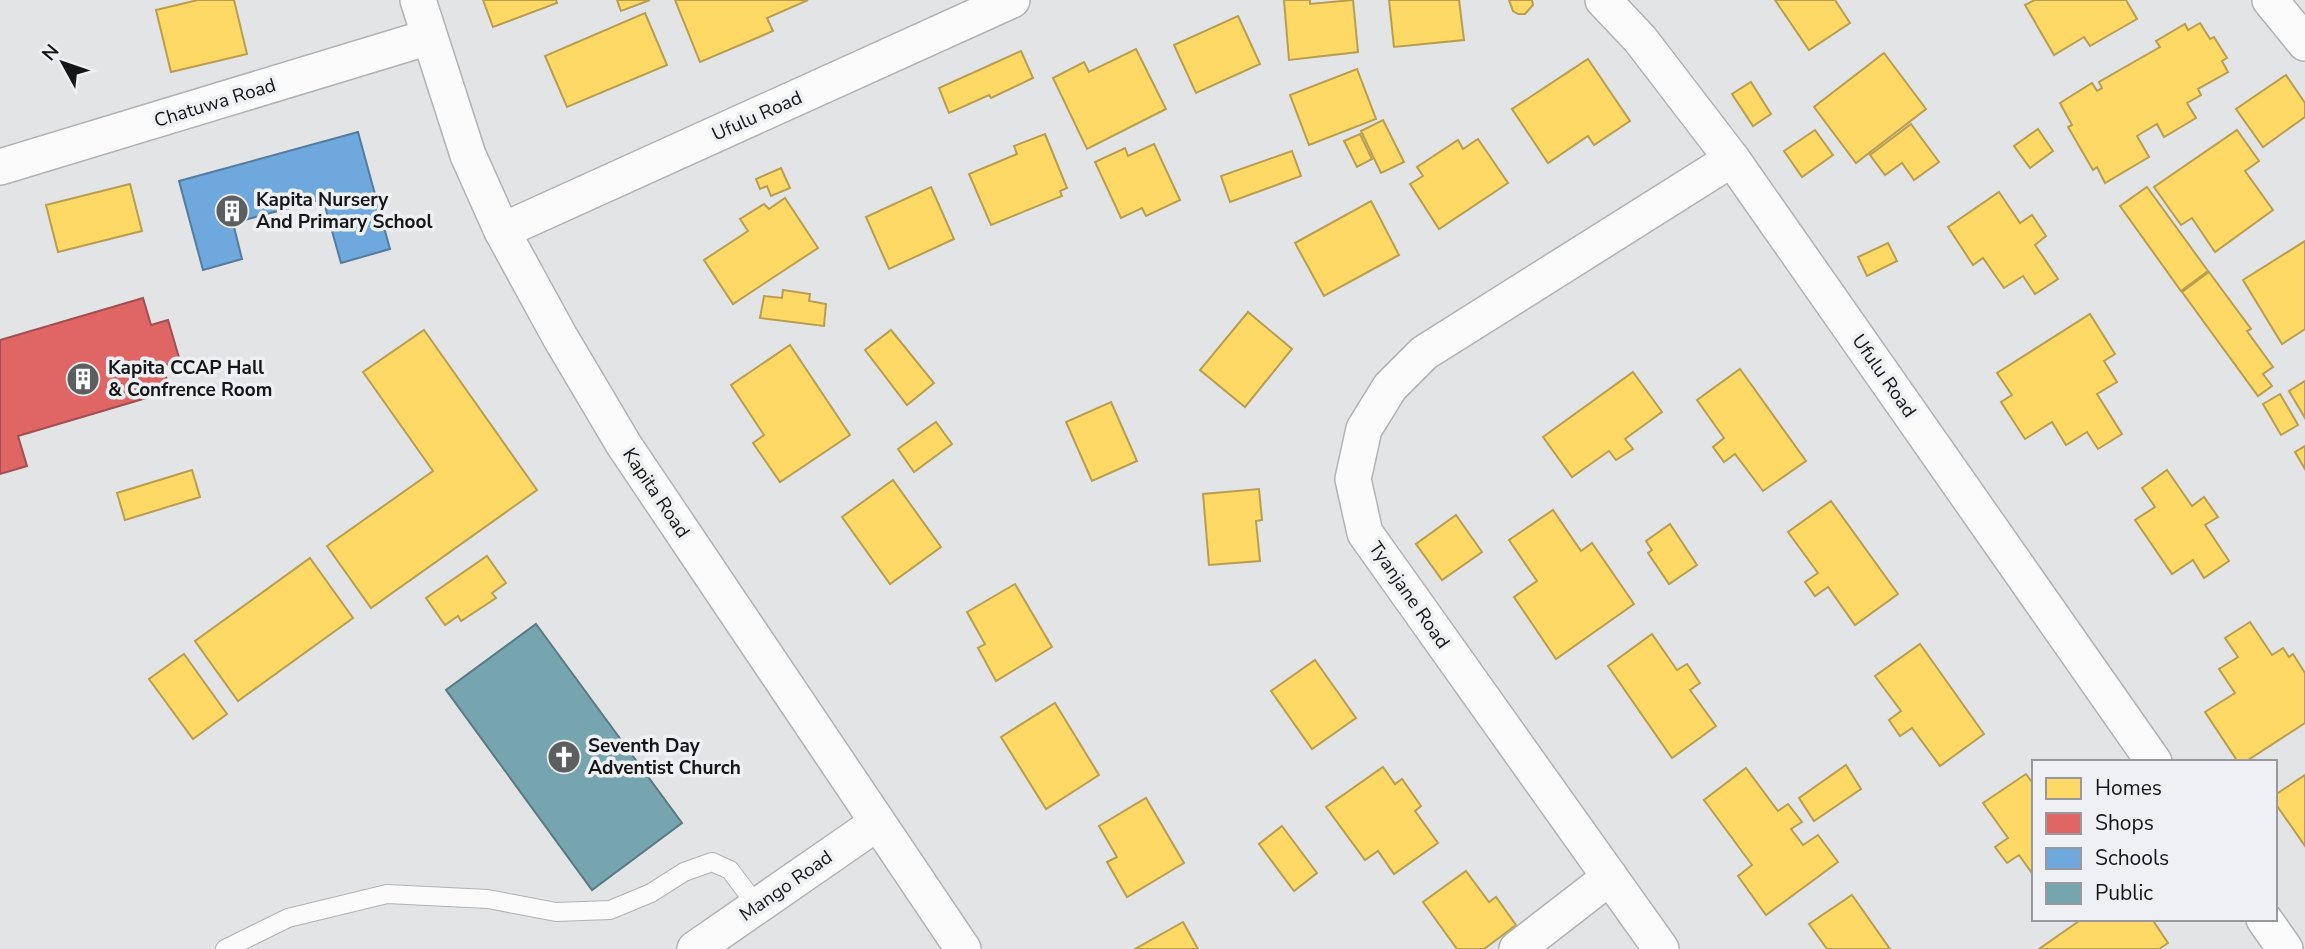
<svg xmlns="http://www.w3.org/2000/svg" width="2305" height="949" font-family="'Nunito Sans',sans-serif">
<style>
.homes{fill:#ffd966;stroke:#b99e4f;stroke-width:2}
.shops{fill:#e06666;stroke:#a34e4f;stroke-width:2}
.schools{fill:#6fa8dc;stroke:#547ca1;stroke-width:2}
.public{fill:#76a5af;stroke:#597a82;stroke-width:2}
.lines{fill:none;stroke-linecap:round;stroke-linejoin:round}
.service-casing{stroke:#b2b2b4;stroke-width:20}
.minor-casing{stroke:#b2b2b4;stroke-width:38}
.service{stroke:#fbfbfb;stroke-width:18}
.minor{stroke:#fbfbfb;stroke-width:35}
.labels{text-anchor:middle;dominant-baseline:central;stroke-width:7;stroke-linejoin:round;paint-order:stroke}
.street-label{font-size:19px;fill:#161618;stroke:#eef0f4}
.poi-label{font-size:19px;font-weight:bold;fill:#161618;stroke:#eef0f4;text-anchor:start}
</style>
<rect width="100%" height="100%" fill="#e2e4e6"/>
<g class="homes">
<path d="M198 0H234L247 54 171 72 156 10Z"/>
<path d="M483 0H556L557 3 493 27Z"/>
<path d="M617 0H650L621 11Z"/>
<path d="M675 0H808L767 18 773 31 700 62Z"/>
<path d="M1284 0H1310V4L1353 0 1358 52 1289 60Z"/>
<path d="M1389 0H1459L1464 40 1394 47Z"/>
<path d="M1509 0H1532L1533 5 1525 14H1518L1513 11Z"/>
<path d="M1775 0H1835L1850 23 1809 50Z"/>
<path d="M2035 0H2126L2137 19 2090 46 2084 37 2054 55 2025 5Z"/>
<path d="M645 13 667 65 567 107 545 56Z"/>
<path d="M1238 16 1260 64 1196 93 1174 45Z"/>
<path d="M2200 23 2210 39 2214 37 2227 58 2222 61 2228 72 2198 89 2201 95 2187 103 2196 118 2164 137 2157 124 2137 136 2149 157 2105 183 2097 167 2093 170 2068 127 2072 125 2060 103 2092 83 2097 91 2102 88 2099 82 2160 47 2156 41 2185 24 2188 30Z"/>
<path d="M1136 49 1166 109 1087 149 1053 78 1084 62 1089 72Z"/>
<path d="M1021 51 1033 78 991 98 989 95 949 113 939 88Z"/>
<path d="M1884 53 1926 109 1856 163 1814 107Z"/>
<path d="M1588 59 1630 121 1594 145 1588 136 1548 163 1512 109Z"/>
<path d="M1357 69 1376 119 1309 145 1290 95Z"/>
<path d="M2286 75 2305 103V117L2263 147 2236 109Z"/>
<path d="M1751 82 1771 114 1753 126 1732 94Z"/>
<path d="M1383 120 1404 162 1381 173 1361 131Z"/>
<path d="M1911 124 1939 162 1914 180 1902 163 1885 175 1870 155Z"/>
<path d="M2038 129 2053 151 2030 168 2014 146Z"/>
<path d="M1815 130 1833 155 1802 177 1784 151Z"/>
<path d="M2237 130 2259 161 2245 171 2273 210 2215 252 2192 218 2181 225 2154 187Z"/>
<path d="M1045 134 1067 188 1060 191 1062 196 991 225 969 174 1017 154 1014 146Z"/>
<path d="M1360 134 1372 159 1357 167 1344 141Z"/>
<path d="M1478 139 1508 183 1439 229 1410 184 1423 176 1417 167 1458 140 1463 149Z"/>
<path d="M1154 144 1180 200 1146 216 1142 208 1121 218 1095 162 1125 148 1128 156Z"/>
<path d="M1292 151 1301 176 1230 202 1221 176Z"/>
<path d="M781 168 790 188 771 196 767 186 760 189 756 179Z"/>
<path d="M130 184 142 231 58 252 46 205Z"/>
<path d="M931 187 954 239 889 269 866 217Z"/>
<path d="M2147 187 2208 271 2181 291 2120 206Z"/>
<path d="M1999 192 2020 223 2032 215 2046 236 2035 245 2058 279 2035 294 2023 276 2004 288 1983 258 1973 265 1948 227Z"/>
<path d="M785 198 818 248 733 304 704 260 748 231 740 219 764 204 769 209Z"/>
<path d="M1371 201 1399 255 1324 296 1295 243Z"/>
<path d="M2305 241V329L2282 344 2243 280Z"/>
<path d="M1888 243 1897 261 1867 276 1858 257Z"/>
<path d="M2209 272 2251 329 2247 331 2273 367 2263 374 2272 386 2258 396 2182 292Z"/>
<path d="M783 290 810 294 809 301 826 304 824 326 760 318 764 296 782 298Z"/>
<path d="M1248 312 1292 349 1245 407 1200 370Z"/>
<path d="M2090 314 2115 354 2104 361 2117 382 2097 394 2122 434 2098 449 2087 432 2066 445 2052 422 2025 439 2001 402 2012 395 1997 373Z"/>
<path d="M424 330 537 490 371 608 327 546 433 471 363 372Z"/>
<path d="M891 330 934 383 907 405 865 350Z"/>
<path d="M790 345 850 435 780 482 753 443 764 435 731 385Z"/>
<path d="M1740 369 1806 461 1763 491 1735 454 1724 462 1713 447 1724 438 1697 400Z"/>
<path d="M1633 372 1662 412 1625 439 1633 449 1616 460 1609 451 1572 477 1543 437Z"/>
<path d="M2305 381V418L2289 391Z"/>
<path d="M2280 394 2298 425 2281 435 2263 404Z"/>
<path d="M1111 402 1137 461 1092 481 1066 422Z"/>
<path d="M936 422 952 444 914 472 898 449Z"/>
<path d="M2305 446V469L2295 452Z"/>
<path d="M192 470 200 497 125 520 117 493Z"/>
<path d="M2167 470 2192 506 2204 497 2218 517 2205 525 2229 561 2204 578 2193 560 2172 574 2135 520 2155 507 2142 488Z"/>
<path d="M893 480 941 547 890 584 842 517Z"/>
<path d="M1259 489 1262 520 1256 521 1260 561 1209 565 1203 494Z"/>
<path d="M1831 501 1898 594 1855 625 1828 587 1815 596 1805 582 1818 573 1788 532Z"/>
<path d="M1553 510 1581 551 1592 543 1634 604 1556 659 1514 597 1537 581 1509 540Z"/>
<path d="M1456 515 1482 552 1442 580 1416 544Z"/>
<path d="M1670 524 1697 565 1669 584 1648 553 1652 550 1646 541Z"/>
<path d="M487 556 506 583 492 593 496 598 461 621 458 616 445 625 426 598Z"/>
<path d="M310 558 353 618 238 701 195 641Z"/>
<path d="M1015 584 1052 647 996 681 978 648 985 644 967 612Z"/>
<path d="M2250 622 2272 655 2283 648 2289 657 2293 654 2305 673V723L2245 762H2238L2205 712 2235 693 2219 669 2238 657 2225 638Z"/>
<path d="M1652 634 1677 670 1687 664 1700 683 1690 690 1716 726 1672 758 1608 666Z"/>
<path d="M1920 644 1984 734 1940 766 1912 728 1900 736 1889 720 1901 711 1875 676Z"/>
<path d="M184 654 227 714 193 739 149 679Z"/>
<path d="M1315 660 1356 718 1312 749 1271 691Z"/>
<path d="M1055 703 1099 775 1046 809 1001 737Z"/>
<path d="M1846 765 1861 789 1814 821 1799 798Z"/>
<path d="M1383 767 1395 784 1402 779 1421 806 1415 811 1438 843 1394 874 1378 851 1365 860 1326 807Z"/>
<path d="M1746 768 1778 811 1788 804 1802 822 1791 829 1803 845 1818 835 1838 862 1766 915 1738 876 1752 865 1704 800Z"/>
<path d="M2026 774 2034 785V876L2019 855 2007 863 1995 847 2008 838 1983 803Z"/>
<path d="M2305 775V846L2275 803V795Z"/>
<path d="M1146 798 1184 863 1127 897 1107 862 1117 857 1099 826Z"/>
<path d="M1282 826 1317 873 1294 891 1259 844Z"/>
<path d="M1466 871 1489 902 1496 897 1516 925 1484 949H1457L1423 902Z"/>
<path d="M1852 895 1890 949H1827L1809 924Z"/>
<path d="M2082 919H2152L2168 943 2159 949H2039Z"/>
<path d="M1183 922 1198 949H1135Z"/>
</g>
<path class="shops" d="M143 298 151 325 168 320 180 361 163 366 170 391 18 436 27 466 0 474V340Z"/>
<path class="schools" d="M358 132 390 249 341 263 323 199 233 223 242 259 203 270 179 181Z"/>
<path class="public" d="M536 624 682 823 592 890 446 690Z"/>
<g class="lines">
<defs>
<path id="service" d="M225 949 288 918 387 894 488 899 556 912 610 910 651 893 684 872 712 862 730 870 757 906"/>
<g id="minor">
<path d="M418 0 468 155 502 231 560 337 624 445 963 949"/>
<path d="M1603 0 1640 39 1732 159 2154 762"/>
<path d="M2270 0 2305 43"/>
<path d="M0 167 429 37"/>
<path d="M502 231 1012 0"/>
<path d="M2264 919 2285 949"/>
<path d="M695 949 877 823"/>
<path d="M1517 949 1610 877"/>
<path d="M1661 949 1365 533 1353 479 1364 429 1390 387 1424 353 1732 159"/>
</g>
</defs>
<use href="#service" class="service-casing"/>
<use href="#minor" class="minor-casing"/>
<use href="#service" class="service"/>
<use href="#minor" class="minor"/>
</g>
<defs>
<symbol id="building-disc" viewBox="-11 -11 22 22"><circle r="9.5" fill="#5d5e60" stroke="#eef0f4"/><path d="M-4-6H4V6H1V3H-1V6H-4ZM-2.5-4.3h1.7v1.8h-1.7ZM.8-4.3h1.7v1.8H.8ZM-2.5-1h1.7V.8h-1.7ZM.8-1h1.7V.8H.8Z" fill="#fff"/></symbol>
<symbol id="church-disc" viewBox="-11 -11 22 22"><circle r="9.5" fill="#5d5e60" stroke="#eef0f4"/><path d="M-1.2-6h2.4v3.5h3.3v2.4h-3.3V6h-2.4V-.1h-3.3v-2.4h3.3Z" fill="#fff"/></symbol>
</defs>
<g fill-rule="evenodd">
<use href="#building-disc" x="213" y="192" width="38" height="38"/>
<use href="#building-disc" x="64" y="360" width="38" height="38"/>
<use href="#church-disc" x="545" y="738" width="38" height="38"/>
</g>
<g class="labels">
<g class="street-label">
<text transform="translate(215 103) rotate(-17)">Chatuwa Road</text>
<text transform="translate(757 116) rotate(-24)">Ufulu Road</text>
<text transform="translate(1884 376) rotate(55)">Ufulu Road</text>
<text transform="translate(656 493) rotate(56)">Kapita Road</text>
<text transform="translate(1409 595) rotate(55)">Tyanjane Road</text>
<text transform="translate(786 886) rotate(-35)">Mango Road</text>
</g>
<g class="poi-label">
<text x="256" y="200">Kapita Nursery<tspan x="256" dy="22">And Primary School</tspan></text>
<text x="108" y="368">Kapita CCAP Hall<tspan x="108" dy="22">&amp; Confrence Room</tspan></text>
<text x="588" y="746">Seventh Day<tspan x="588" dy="22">Adventist Church</tspan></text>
</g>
</g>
<rect x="2032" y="760" width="245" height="161" fill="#eef0f4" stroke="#98999c" stroke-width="2"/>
<rect x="2046" y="778" width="35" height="21" fill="#ffd966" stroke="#98999c" stroke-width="2"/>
<text x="2095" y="795" font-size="21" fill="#161618">Homes</text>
<rect x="2046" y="813" width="35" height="21" fill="#e06666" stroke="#98999c" stroke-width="2"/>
<text x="2095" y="830" font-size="21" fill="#161618">Shops</text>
<rect x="2046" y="848" width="35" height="21" fill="#6fa8dc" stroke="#98999c" stroke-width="2"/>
<text x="2095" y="865" font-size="21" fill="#161618">Schools</text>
<rect x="2046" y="883" width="35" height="21" fill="#76a5af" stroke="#98999c" stroke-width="2"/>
<text x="2095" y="900" font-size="21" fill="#161618">Public</text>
<g transform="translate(63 63) rotate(310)" stroke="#eef0f4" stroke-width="5" paint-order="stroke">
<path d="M0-5L12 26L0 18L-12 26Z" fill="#161618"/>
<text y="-10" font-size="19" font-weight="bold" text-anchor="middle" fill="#161618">N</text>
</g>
</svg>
